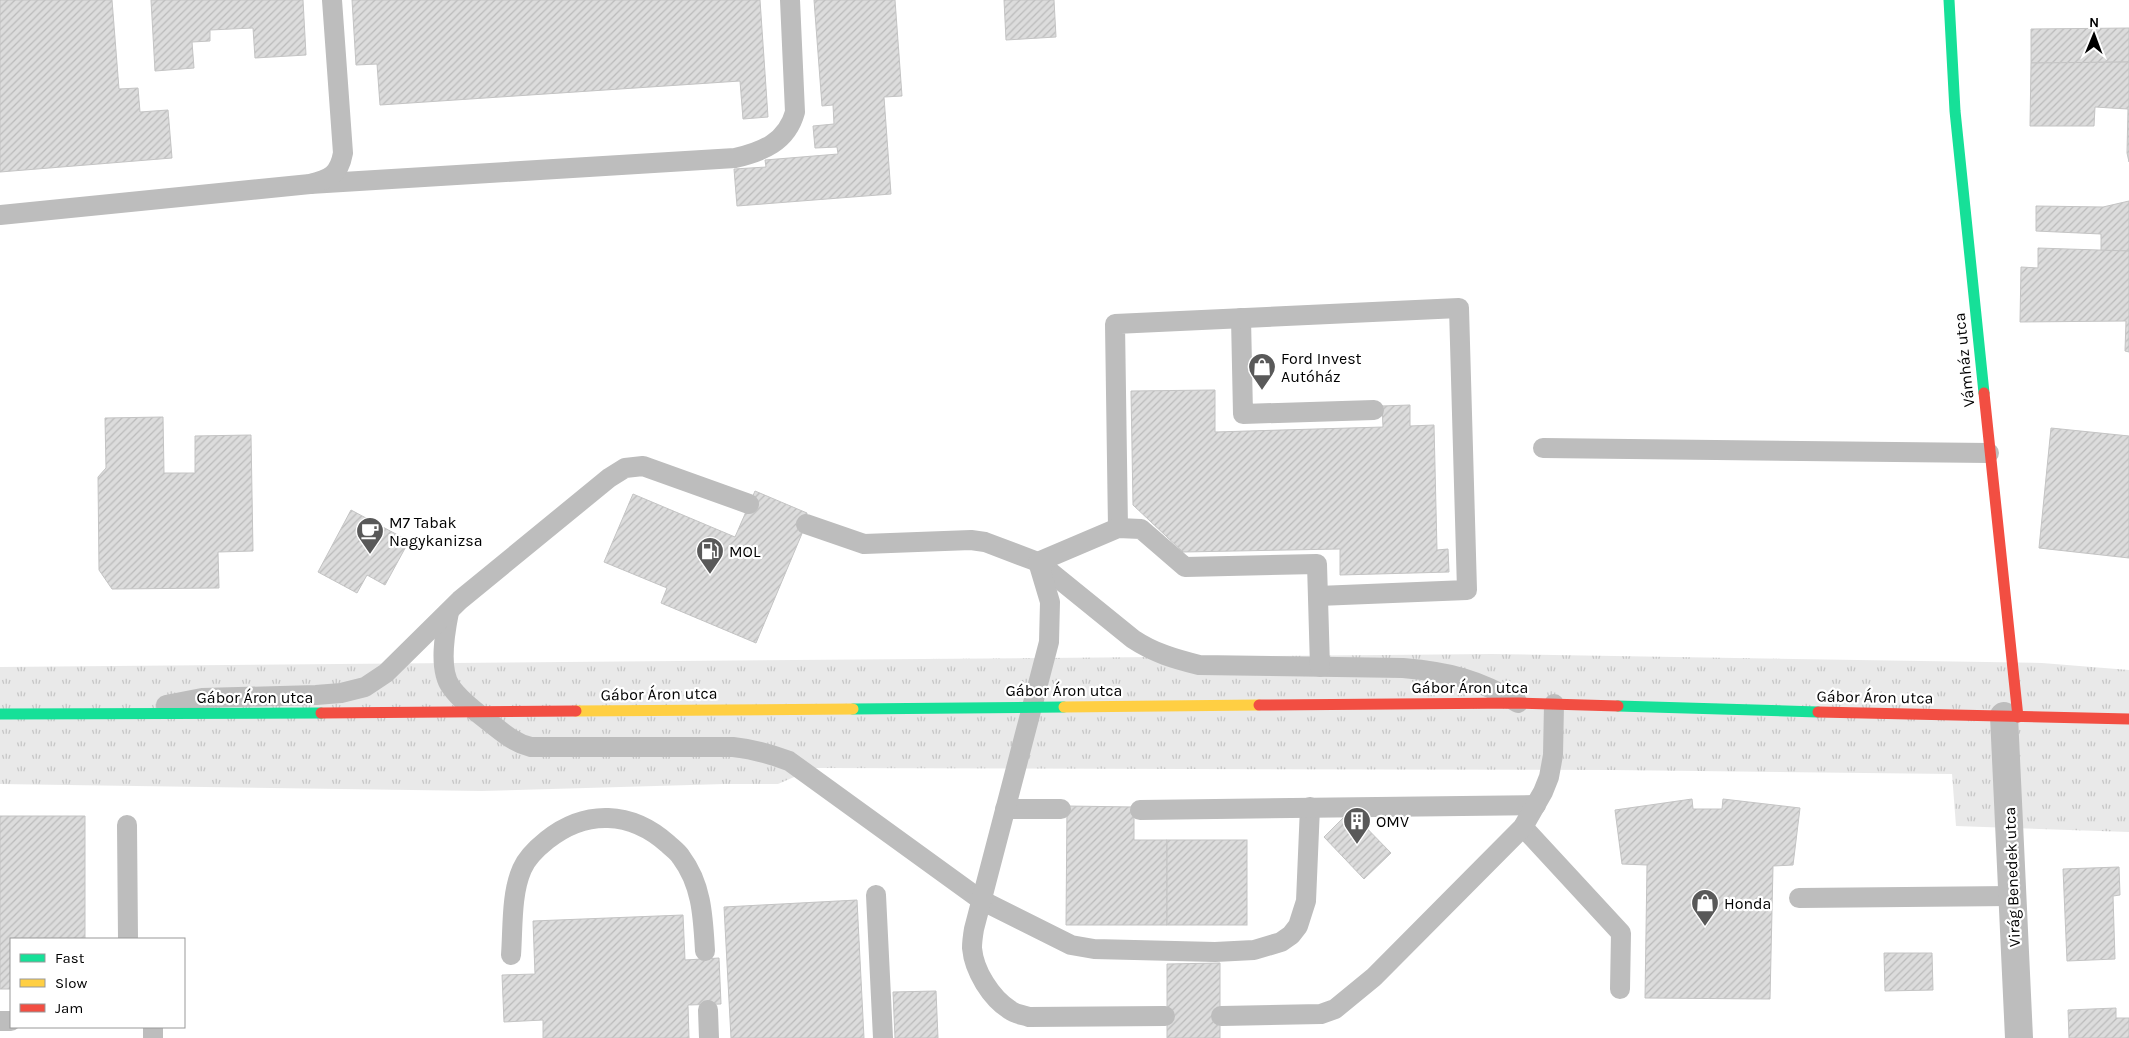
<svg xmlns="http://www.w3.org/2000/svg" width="2129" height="1038" font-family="Karla,sans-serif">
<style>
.grass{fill:url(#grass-tufts)}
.building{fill:url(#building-hatch);stroke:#c4c4c4}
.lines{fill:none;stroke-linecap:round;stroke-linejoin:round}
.lane{stroke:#bdbdbd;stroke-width:20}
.street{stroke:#bdbdbd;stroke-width:28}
.fast{stroke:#16e098;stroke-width:11}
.slow{stroke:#ffcf43;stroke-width:11}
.jam{stroke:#f24e42;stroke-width:11}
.labels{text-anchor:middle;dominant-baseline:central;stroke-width:4.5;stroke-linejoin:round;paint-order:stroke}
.poi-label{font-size:16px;fill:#000;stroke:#fff;text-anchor:start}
.street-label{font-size:16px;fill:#000;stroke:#fff}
</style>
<defs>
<pattern id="grass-tufts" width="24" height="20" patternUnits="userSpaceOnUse" patternTransform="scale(1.25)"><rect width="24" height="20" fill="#e9e9e9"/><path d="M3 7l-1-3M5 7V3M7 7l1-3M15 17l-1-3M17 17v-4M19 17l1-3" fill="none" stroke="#c6c6c6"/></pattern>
<pattern id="building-hatch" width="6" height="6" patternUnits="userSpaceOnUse" patternTransform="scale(1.25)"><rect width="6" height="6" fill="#dcdcdc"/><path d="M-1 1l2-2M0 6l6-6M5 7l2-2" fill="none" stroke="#bbb"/></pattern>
</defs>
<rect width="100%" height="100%" fill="#fff"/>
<path class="grass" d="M1492 654 2042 663 2129 670V832L1956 826 1952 774 1612 770 815 768 778 784H725L482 791 0 784V667Z"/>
<g class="building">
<path d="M0 0H112L119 89 138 88 140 112 168 110 172 158 0 172Z"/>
<path d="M151 0H303L306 55 255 58 253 28 210 30V41L192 42 194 68 155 71Z"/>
<path d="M352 0H760L768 117 743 119 740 81 380 105 377 64 356 65Z"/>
<path d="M814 0H895L902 96 884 97 891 194 737 206 734 169 766 167 765 160 838 154 837 147 815 148 813 126 834 124 833 105 822 106Z"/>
<path d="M1004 0H1054L1056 37 1006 40Z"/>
<path d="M2129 28V62L2031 63V29Z"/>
<path d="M2129 62V162L2127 153 2128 109 2095 107 2094 126H2030L2031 63Z"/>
<path d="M2129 201V251H2101V234L2036 231V206L2103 207Z"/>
<path d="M2038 248 2129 251V352L2125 351 2126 321 2020 322 2021 267 2038 268Z"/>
<path d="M1215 390V432L1383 427 1382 406 1410 405V426L1434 425 1437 550 1448 549 1449 572 1340 575V549L1183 552 1133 505 1131 391Z"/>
<path d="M163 417 164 473H195V436L251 435 253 551 218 552 219 588 112 589 99 570 98 477 106 468 105 418Z"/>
<path d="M2051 428 2129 436V558L2039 548Z"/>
<path d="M755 491 807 513 806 524 756 643 661 603 667 588 604 562 633 494 735 537Z"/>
<path d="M351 510 409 541 385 585 367 575 357 593 318 572Z"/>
<path d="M1692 799 1693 809H1722L1723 799 1800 808 1793 865 1773 866 1770 999 1645 998 1647 865 1622 864 1615 810Z"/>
<path d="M1067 806 1134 807V840H1167V925H1066Z"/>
<path d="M1350 811 1391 853 1364 879 1324 837Z"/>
<path d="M0 816H85V939H11V989H0Z"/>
<rect x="1167" y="840" width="80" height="85"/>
<path d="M2119 867 2120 895 2113 896 2115 959 2067 961 2063 869Z"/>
<path d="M857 900 864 1038H731L724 907Z"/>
<path d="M683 915 685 960 719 958 721 1004 688 1005 689 1038H543V1020L504 1022 502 975 535 974 533 921Z"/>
<path d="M1884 953H1932L1933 990 1885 991Z"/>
<path d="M1220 963V1038H1167V964Z"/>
<path d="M936 991 938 1038H895L893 992Z"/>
<path d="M2116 1008V1018H2129V1038H2069L2068 1010Z"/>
</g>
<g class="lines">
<g class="lane">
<path d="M310 184 735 158C762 152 787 142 795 112L790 0"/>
<path d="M0 215 310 184C330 179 339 175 343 153L332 0"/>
<path d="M1241 318 1243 414 1374 410"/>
<path d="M1543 448 1989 453"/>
<path d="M806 524 864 544 971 540 985 542 1038 562 1133 639C1154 653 1175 659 1199 665L1403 668C1449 672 1478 679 1518 703"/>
<path d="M1118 528 1115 324 1459 308 1467 590 1318 596"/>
<path d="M449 612C445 632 438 669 451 687 461 701 475 711 488 721 502 732 514 743 531 747H733C753 749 770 754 789 761L981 900 1071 945 1094 949 1215 952 1254 950 1281 942 1291 935 1298 926 1306 901 1310 807"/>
<path d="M166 705 202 698 316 695 341 693 365 687 386 673 460 600 609 478 625 468 643 466 749 504"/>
<path d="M1005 809H1061"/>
<path d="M1140 810 1536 805"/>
<path d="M127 825 128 939"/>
<path d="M1523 827 1621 933 1620 989"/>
<path d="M876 895 883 1038"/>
<path d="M1799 898 2012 896"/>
<path d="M511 955C513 928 511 894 522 869 527 857 537 848 547 840 586 809 631 811 668 844 672 848 678 852 681 857 702 885 703 917 705 951"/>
<path d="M708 1010 709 1038"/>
<path d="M1165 1016 1029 1017C1023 1015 1015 1014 1010 1010 991 998 974 971 972 948 972 942 973 935 974 929L1049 642 1050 602 1038 562 1118 528 1141 529 1185 567 1317 564 1320 667"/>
<path d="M1221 1016 1321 1014 1335 1009 1374 977 1523 827 1543 792 1549 777 1553 755 1554 704"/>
<path d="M0 1021H11"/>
<path d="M153 1027V1038"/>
</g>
<path class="street" d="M2004 716 2019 1038"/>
<g class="fast">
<path d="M1949 0 1955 111 1984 393"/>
<path d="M1618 706 1818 712"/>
<path d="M853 709 1064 707"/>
<path d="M0 714 321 713"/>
</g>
<g class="slow">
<path d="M1064 707 1259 705"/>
<path d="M576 711 853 709"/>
</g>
<g class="jam">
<path d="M1984 393 2018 717"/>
<path d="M1259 705 1518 703 1618 706"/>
<path d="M1818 712 2129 719"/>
<path d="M321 713 576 711"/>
</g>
</g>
<defs>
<symbol id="shop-pin" viewBox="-11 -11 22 30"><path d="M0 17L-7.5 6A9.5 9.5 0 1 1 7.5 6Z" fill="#595959" stroke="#fff"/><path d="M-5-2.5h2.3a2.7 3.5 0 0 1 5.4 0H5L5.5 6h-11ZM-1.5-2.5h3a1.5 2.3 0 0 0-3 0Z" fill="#fff"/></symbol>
<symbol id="cafe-pin" viewBox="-11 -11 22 30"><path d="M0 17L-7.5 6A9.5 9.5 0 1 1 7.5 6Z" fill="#595959" stroke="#fff"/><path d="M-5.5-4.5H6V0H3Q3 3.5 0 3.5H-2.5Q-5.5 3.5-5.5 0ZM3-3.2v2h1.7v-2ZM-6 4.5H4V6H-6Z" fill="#fff"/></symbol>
<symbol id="fuel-pin" viewBox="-11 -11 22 30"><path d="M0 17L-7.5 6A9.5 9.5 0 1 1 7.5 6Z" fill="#595959" stroke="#fff"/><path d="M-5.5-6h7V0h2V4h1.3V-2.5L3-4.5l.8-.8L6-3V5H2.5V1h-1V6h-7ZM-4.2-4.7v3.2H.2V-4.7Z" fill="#fff"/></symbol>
<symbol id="building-pin" viewBox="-11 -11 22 30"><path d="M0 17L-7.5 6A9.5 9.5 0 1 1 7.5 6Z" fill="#595959" stroke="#fff"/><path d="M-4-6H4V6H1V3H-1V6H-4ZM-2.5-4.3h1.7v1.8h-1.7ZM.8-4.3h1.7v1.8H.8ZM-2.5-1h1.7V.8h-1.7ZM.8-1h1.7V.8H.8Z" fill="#fff"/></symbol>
</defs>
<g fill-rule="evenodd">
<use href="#shop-pin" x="1246" y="351" width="32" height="43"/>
<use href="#cafe-pin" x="354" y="515" width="32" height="43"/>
<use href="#fuel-pin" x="694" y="535" width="32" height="43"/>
<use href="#building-pin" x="1341" y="805" width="32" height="43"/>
<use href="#shop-pin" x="1689" y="887" width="32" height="43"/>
</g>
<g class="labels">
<g class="poi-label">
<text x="1281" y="358">Ford Invest<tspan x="1281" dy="18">Autóház</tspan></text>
<text x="389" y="522">M7 Tabak<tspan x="389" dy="18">Nagykanizsa</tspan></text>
<text x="729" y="551">MOL</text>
<text x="1376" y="821">OMV</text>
<text x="1724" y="903">Honda</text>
</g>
<g class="street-label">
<text transform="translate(1964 360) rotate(-96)">Vámház utca</text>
<text x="1470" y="687">Gábor Áron utca</text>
<text x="1064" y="690">Gábor Áron utca</text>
<text transform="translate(659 694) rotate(-1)">Gábor Áron utca</text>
<text x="255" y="697">Gábor Áron utca</text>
<text transform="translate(1875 697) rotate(1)">Gábor Áron utca</text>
<text transform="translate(2012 877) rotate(-92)">Virág Benedek utca</text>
</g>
</g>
<rect x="10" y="938" width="175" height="90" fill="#ffffff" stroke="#999999"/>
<rect x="20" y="954" width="25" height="8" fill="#16e098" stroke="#999999"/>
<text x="55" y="963" font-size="15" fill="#000000">Fast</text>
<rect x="20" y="979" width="25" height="8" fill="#ffcf43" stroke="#999999"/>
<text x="55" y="988" font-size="15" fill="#000000">Slow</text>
<rect x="20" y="1004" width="25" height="8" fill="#f24e42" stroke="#999999"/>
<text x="55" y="1013" font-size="15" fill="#000000">Jam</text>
<g transform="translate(2094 35) rotate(1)" stroke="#ffffff" stroke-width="4" paint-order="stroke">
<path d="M0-4L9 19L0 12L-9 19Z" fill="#000000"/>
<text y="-8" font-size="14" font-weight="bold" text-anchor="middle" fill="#000000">N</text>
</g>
</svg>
